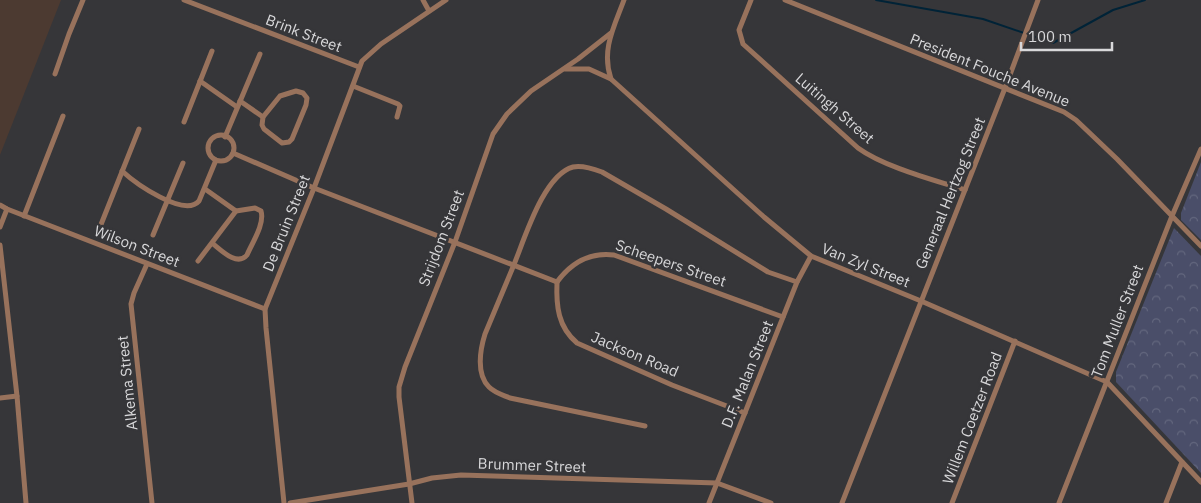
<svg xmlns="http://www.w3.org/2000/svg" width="1201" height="503" font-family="'IBM Plex Sans',sans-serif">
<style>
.education{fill:#4c3a31}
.park{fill:url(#park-crowns)}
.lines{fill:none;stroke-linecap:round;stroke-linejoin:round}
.stream{stroke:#002337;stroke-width:2}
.street{stroke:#98725c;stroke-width:5}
.labels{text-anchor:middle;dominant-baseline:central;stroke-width:5;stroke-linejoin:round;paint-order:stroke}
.street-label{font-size:15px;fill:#d8d8da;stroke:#363639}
</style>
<defs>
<pattern id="park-crowns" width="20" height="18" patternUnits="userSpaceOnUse" patternTransform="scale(1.25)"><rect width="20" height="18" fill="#4a4e69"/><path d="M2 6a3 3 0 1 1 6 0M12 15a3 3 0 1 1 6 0" fill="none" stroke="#63677e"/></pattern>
</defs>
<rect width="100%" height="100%" fill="#363639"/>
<path class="education" d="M0 0H61L0 155Z"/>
<g class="park">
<path d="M1201 162V240L1181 220V213Z"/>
<path d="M1174 228 1201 256V473L1116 382V372Z"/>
</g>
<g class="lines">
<path class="stream" d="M876 0 983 19 1053 43 1113 10 1145 0"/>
<g class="street">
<path d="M184 0 359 67"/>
<path d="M423 0 429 11"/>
<path d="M624 0C614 27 601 50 611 79L764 217 811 256 921 301 1107 382 1201 482"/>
<path d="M751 0 739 30 743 44 858 148C884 167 934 180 965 190"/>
<path d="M785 0 1064 112 1076 120 1117 159 1201 246"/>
<path d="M565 69H589L611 79"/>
<path d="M55 74 69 34 83 0"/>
<path d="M200 81 237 107"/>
<path d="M353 86 398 104 400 106 397 117"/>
<path d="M296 91 303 93 307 98 306 105 292 139 289 142 282 143 264 129 262 125 263 117 280 96Z"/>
<path d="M240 101 263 117"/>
<path d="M184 122 212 51"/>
<circle cx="221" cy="148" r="13"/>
<path d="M225 137 260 54"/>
<path d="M233 153 314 188 557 282"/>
<path d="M122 171C135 183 184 218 199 201L216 160"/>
<path d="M205 189 236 211"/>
<path d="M0 205 7 209 265 309"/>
<path d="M24 216 63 116"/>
<path d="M0 227 7 209"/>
<path d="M100 227 139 129"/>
<path d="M153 235 183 163"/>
<path d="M0 245 17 396 26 503"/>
<path d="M198 261 236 211 255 208 261 211C265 224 252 243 247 255 237 267 221 250 212 243"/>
<path d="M147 264 134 293 131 304 152 503"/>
<path d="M557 282C556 306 558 327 577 343L672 385 745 413"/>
<path d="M557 282C571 263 590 252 614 255L783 317"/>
<path d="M0 398 17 396"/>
<path d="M645 426 510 398C503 395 495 393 489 387 476 374 480 350 485 334 494 312 504 289 513 267 524 241 543 175 573 167 582 165 594 169 602 172L666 209 768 272 797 282"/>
<path d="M284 503 266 328 265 309 314 188 362 61 381 44 446 0"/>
<path d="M290 503 409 484 432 478 461 475 717 483 771 503"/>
<path d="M412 503 399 397V387L405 367 455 242 493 134 507 114 531 91 578 59 611 33"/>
<path d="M709 503 797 282 811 256"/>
<path d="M842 503 1005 88 1038 0"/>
<path d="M952 503 1015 341"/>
<path d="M1059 503 1172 216 1201 149"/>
<path d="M1166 503 1182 462"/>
</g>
</g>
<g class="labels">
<g class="street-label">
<text transform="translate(304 33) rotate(21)">Brink Street</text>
<text transform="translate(990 70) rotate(22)">President Fouche Avenue</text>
<text transform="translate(835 108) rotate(41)">Luitingh Street</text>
<text transform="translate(950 193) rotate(-68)">Generaal Hertzog Street</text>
<text transform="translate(286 223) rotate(-68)">De Bruin Street</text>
<text transform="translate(441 238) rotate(-69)">Strijdom Street</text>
<text transform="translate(137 246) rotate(21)">Wilson Street</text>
<text transform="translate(671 263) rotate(19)">Scheepers Street</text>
<text transform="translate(866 265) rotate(22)">Van Zyl Street</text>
<text transform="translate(1117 321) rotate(-69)">Tom Muller Street</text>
<text transform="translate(635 354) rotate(23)">Jackson Road</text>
<text transform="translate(747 374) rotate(-68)">D.F. Malan Street</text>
<text transform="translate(127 383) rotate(-96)">Alkema Street</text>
<text transform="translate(972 418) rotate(-69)">Willem Coetzer Road</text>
<text transform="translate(532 465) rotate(2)">Brummer Street</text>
</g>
</g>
<path d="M1021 42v8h91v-8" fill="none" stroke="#d8d8da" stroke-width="2.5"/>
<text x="1028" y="42" font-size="15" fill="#d8d8da" stroke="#363639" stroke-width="4" paint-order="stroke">100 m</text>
</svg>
